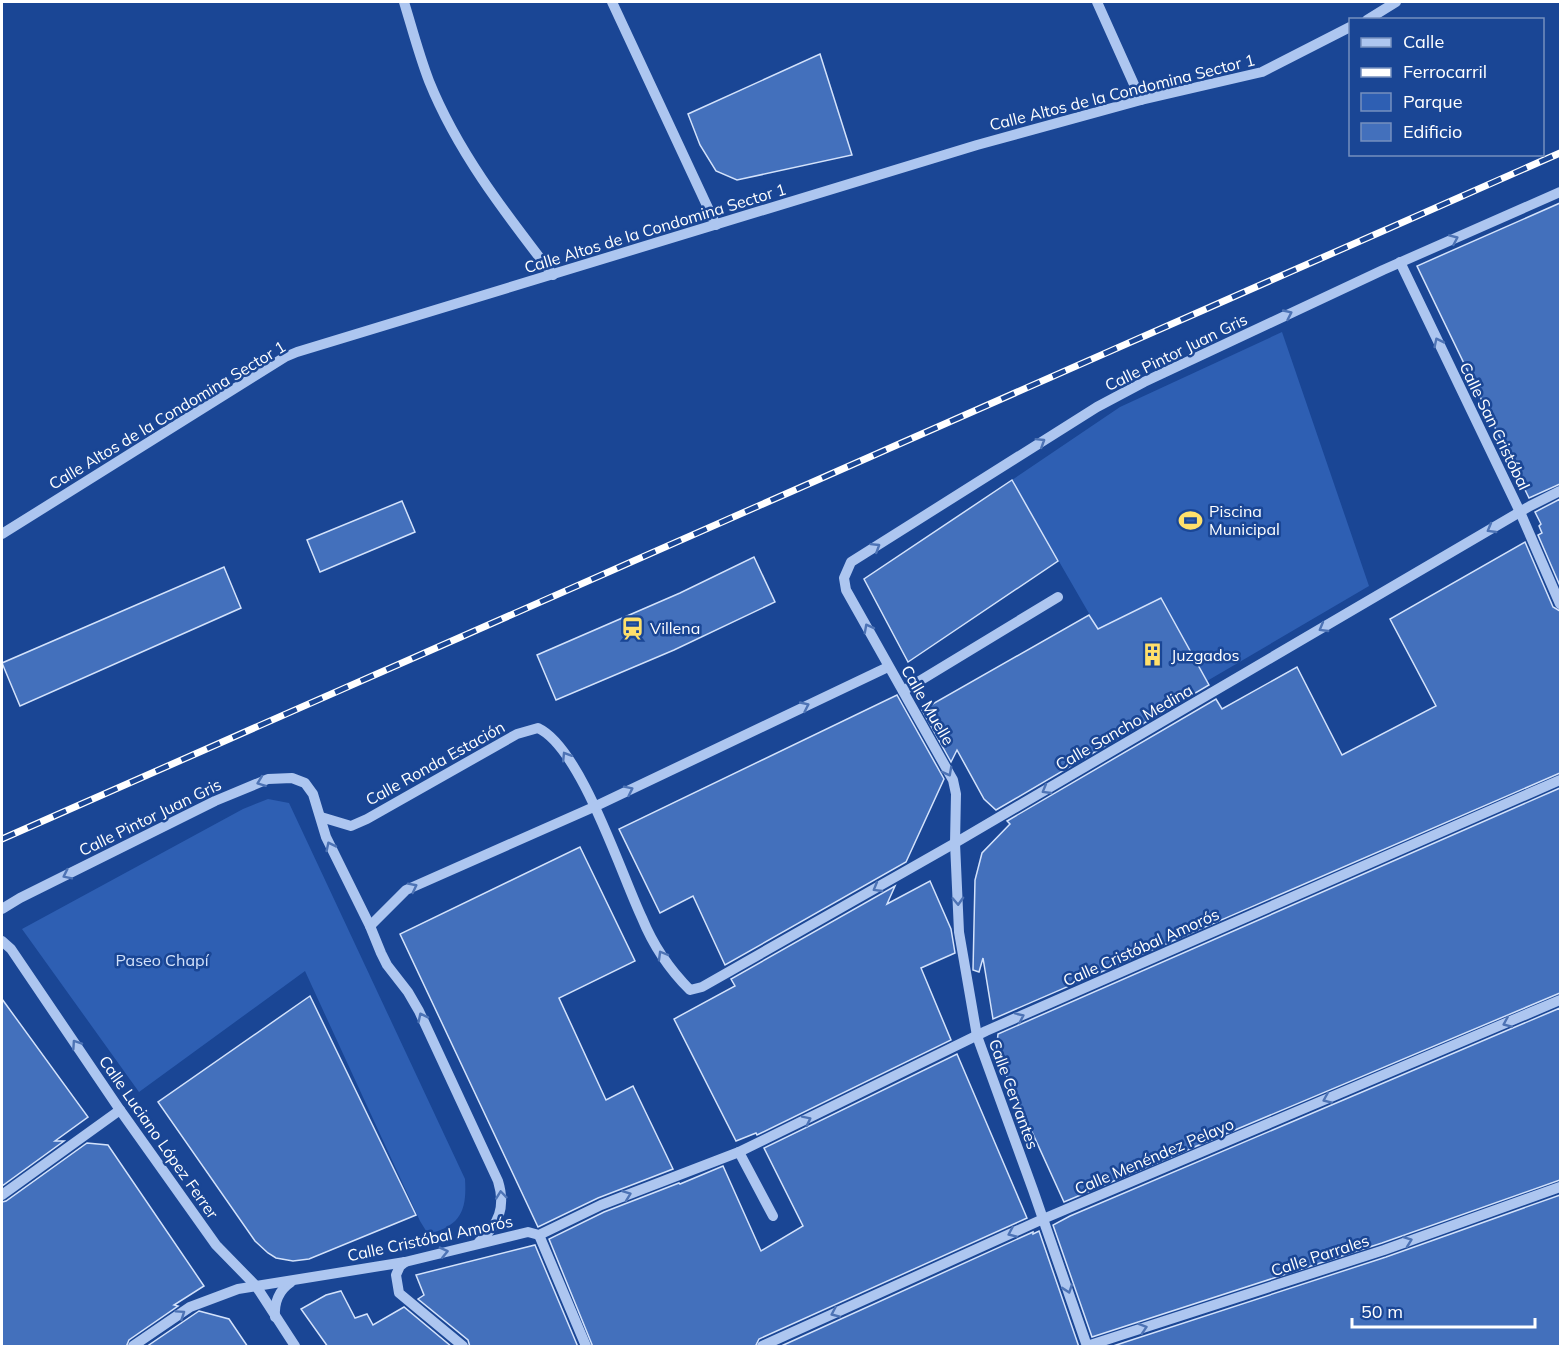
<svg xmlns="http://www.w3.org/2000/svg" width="1562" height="1348" font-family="Mulish,sans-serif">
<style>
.green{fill:#2e5fb3}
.building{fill:#4370bc;stroke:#d3e2fb;stroke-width:1.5}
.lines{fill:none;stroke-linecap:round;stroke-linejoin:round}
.minor{stroke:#adc6f0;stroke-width:10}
.rail-casing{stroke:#fff;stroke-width:7}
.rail{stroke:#1a4695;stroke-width:4.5;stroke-dasharray:14;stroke-linecap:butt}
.oneway{stroke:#4d73b5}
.labels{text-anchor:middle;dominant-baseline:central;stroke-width:5;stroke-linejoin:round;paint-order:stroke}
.street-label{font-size:16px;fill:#fff;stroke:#1a4695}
.poi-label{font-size:16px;fill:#fff;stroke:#1a4695;text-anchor:start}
.park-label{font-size:16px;fill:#d3e2fb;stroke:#1a4695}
</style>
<rect width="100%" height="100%" fill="#1a4695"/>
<g class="green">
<path d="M1282 332 1369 586 1207 681 1161 598 1098 629 1012 480 1120 407Z"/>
<path d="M268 799 289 803 465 1179C467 1210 461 1226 428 1234L420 1221 305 971 139 1092 22 929 243 809Z"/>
</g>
<g class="building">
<path d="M820 54 852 155 737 180 716 171 700 145 688 114Z"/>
<path d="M1560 203V484L1529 498 1417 266Z"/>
<path d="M1012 480 1058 561 908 662 864 579Z"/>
<path d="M1560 499V586L1538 535 1542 533 1539 526 1541 524 1535 512Z"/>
<path d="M402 501 415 532 320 572 307 540Z"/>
<path d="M1525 542 1553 607 1560 611V773L993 1019 983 958 979 972 973 970 975 880 982 853 1010 824 1007 821 1216 699 1222 709 1297 667 1342 755 1436 706 1390 619Z"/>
<path d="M754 557 775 602 674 650 556 700 537 655 680 593Z"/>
<path d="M224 567 241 608 20 706 2 663Z"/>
<path d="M1161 598 1209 685 996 810 984 799 957 750 951 762 922 710 1089 615 1098 629Z"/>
<path d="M897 695 944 779 906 862 725 965 693 896 660 913 619 829Z"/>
<path d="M1560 788V993L1064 1202 996 1053 998 1034Z"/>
<path d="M580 847 635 961 559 998 606 1100 633 1086 673 1169 598 1198 538 1227 400 934Z"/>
<path d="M930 881 951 929 955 953 921 968 951 1040 757 1135 756 1133 736 1141 674 1019 735 986 731 979 895 886 887 904Z"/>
<path d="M310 996 416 1215 309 1259 293 1261 276 1258 268 1253 255 1241 158 1102Z"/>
<path d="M2 999 88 1117 55 1141H64L2 1186Z"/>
<path d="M1560 1008V1180L1382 1243 1092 1337 1053 1225 1070 1216Z"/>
<path d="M957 1054 1027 1218 759 1339 755 1347H593L549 1239 604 1212 679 1183 680 1184 723 1166 761 1251 803 1226 764 1148Z"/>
<path d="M87 1143 108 1145 204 1286 174 1305 178 1306 129 1340 126 1347H2V1202L6 1201Z"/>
<path d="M1560 1195V1347H1110L1386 1257Z"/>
<path d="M1039 1231 1079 1347H779L1033 1232V1234Z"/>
<path d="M535 1245 578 1347H470L468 1340 418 1299 424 1295 416 1275Z"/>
<path d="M341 1291 355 1318 367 1314 373 1325 404 1307 452 1347H328L301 1309 326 1295Z"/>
<path d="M199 1311 229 1319 248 1347H146Z"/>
</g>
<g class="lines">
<g class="minor">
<path d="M404 2C412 28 419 55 429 81 458 153 506 214 553 275"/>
<path d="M612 2 716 225"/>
<path d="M1097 2 1141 100"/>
<path d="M1367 20 1396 2"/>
<path d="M1400 262 1520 512 1560 604"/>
<path d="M2 534 285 357 297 352 977 145 1141 100 1262 72 1350 27"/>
<path d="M903 691 1058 597"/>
<path d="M321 817 351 826 367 819 517 734 538 728C581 748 621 874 642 918 653 945 670 970 690 990L702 987 955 843 1530 506 1560 491"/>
<path d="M2 909 20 898 215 801 268 779 292 778 305 783 313 794 326 837 370 926 381 953 387 965 408 992 419 1011 498 1181C506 1207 499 1224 479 1242"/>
<path d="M370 926 406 890 596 806 888 667"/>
<path d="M2 941 11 949 120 1110 216 1245 256 1286 295 1346"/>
<path d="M739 1152 773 1216"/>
<path d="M2 1195 120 1110"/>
<path d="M539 1235 586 1346"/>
<path d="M405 1262 400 1266 396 1275 399 1293 463 1346"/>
<path d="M275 1317C274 1303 279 1290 291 1282"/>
<path d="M133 1346 190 1307 238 1289 405 1262 528 1232 539 1235 601 1205 739 1152 986 1031 1560 780"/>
<path d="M762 1346 1043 1219 1560 1000"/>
<path d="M1087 1346 1033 1190 977 1036 959 932 955 843 956 794 953 780 846 590 844 578 851 562 1097 407 1144 382 1383 270 1560 192"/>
<path d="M1087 1346 1384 1250 1560 1187"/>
</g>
<defs>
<path id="rail" d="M2 839 1560 153"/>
</defs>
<use href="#rail" class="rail-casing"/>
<use href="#rail" class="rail"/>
</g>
<defs><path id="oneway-chevron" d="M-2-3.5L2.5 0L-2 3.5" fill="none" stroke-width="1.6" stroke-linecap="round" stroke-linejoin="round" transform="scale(1.5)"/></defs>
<g class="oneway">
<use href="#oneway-chevron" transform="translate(1454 239) rotate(-24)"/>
<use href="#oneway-chevron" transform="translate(1288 314) rotate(-25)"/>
<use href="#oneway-chevron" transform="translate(1438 342) rotate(-116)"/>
<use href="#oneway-chevron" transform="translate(1041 442) rotate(-32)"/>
<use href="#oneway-chevron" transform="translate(1491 529) rotate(150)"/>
<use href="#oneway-chevron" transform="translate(876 547) rotate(-32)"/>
<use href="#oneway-chevron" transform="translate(868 628) rotate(-118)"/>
<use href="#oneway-chevron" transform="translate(1323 628) rotate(150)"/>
<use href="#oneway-chevron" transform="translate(805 706) rotate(-25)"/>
<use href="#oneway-chevron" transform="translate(566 756) rotate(-122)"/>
<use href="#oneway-chevron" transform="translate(948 772) rotate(62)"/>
<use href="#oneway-chevron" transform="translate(261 782) rotate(159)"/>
<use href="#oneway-chevron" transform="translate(629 790) rotate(-26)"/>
<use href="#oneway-chevron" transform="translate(1046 790) rotate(150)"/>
<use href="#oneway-chevron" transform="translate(330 846) rotate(-116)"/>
<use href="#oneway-chevron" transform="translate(67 875) rotate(154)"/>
<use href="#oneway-chevron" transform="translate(413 887) rotate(-27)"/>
<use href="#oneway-chevron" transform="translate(877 888) rotate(150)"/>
<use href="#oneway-chevron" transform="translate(958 901) rotate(88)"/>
<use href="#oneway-chevron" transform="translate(662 955) rotate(-120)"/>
<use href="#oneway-chevron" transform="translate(422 1017) rotate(-116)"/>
<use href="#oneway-chevron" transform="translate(1020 1017) rotate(-24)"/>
<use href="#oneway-chevron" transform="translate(1507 1023) rotate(157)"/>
<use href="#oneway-chevron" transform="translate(76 1044) rotate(-124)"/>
<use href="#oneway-chevron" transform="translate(1327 1099) rotate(157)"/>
<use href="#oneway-chevron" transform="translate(807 1120) rotate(-26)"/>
<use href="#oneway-chevron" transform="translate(501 1195) rotate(-96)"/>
<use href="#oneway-chevron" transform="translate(627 1195) rotate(-21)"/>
<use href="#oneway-chevron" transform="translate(1012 1233) rotate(156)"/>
<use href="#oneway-chevron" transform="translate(1408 1241) rotate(-20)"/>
<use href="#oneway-chevron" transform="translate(444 1252) rotate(-13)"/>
<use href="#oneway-chevron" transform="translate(1068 1289) rotate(71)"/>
<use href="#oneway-chevron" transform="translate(835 1313) rotate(156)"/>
<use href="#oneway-chevron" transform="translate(181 1314) rotate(-34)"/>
<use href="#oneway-chevron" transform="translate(1143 1328) rotate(-18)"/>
</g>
<defs>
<symbol id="stadium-bare" viewBox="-9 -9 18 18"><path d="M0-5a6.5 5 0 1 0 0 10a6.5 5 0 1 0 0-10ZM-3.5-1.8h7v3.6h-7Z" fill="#ffe06b" stroke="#1a4695" stroke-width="2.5" paint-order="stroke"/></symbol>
<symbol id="station-bare" viewBox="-9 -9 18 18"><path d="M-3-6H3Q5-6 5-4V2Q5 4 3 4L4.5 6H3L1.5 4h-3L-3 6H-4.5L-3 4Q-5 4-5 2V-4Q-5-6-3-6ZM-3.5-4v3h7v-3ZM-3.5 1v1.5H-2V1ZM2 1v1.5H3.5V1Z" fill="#ffe06b" stroke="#1a4695" stroke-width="2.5" paint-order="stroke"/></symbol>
<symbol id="building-bare" viewBox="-9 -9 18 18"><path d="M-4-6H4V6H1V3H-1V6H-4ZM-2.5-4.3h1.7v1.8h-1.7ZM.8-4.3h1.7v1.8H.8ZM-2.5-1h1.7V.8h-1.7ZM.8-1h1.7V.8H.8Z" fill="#ffe06b" stroke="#1a4695" stroke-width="2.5" paint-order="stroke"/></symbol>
</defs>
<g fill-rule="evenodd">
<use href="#stadium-bare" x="1174" y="504" width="33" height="33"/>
<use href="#station-bare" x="616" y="612" width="33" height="33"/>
<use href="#building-bare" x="1136" y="638" width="33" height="33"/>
</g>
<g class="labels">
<g class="street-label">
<text transform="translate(1122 92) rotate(-14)">Calle Altos de la Condomina Sector 1</text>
<text transform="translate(655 228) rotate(-17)">Calle Altos de la Condomina Sector 1</text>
<text transform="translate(1176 352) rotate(-26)">Calle Pintor Juan Gris</text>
<text transform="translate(167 415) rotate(-31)">Calle Altos de la Condomina Sector 1</text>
<text transform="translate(1495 426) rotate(64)">Calle San Cristóbal</text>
<text transform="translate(928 705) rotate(60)">Calle Muelle</text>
<text transform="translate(1124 727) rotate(-30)">Calle Sancho Medina</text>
<text transform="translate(435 763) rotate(-29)">Calle Ronda Estación</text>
<text transform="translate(150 817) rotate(-26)">Calle Pintor Juan Gris</text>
<text transform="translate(1141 947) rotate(-24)">Calle Cristóbal Amorós</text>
<text transform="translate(1014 1094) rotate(70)">Calle Cervantes</text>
<text transform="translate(159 1137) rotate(55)">Calle Luciano López Ferrer</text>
<text transform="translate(1154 1156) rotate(-23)">Calle Menéndez Pelayo</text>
<text transform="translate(430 1238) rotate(-12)">Calle Cristóbal Amorós</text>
<text transform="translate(1320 1255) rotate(-18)">Calle Parrales</text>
</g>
<g class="poi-label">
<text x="1209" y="511">Piscina<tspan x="1209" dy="18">Municipal</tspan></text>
<text x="650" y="628">Villena</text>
<text x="1171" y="655">Juzgados</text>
</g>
<g class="park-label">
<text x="162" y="960">Paseo Chapí</text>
</g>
</g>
<rect width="1562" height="1348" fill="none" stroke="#ffffff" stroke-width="6"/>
<rect x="1349" y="18" width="195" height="138" fill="#1a4695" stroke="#7690bf" stroke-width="1.5"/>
<rect x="1361" y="38" width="30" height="9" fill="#adc6f0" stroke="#7690bf" stroke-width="1.5"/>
<text x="1403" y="48" font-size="18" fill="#ffffff">Calle</text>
<rect x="1361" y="68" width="30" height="9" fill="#ffffff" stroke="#7690bf" stroke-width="1.5"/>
<text x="1403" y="78" font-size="18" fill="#ffffff">Ferrocarril</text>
<rect x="1361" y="93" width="30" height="18" fill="#2e5fb3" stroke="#7690bf" stroke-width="1.5"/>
<text x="1403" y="108" font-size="18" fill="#ffffff">Parque</text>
<rect x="1361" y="123" width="30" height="18" fill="#4370bc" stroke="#7690bf" stroke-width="1.5"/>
<text x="1403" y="138" font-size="18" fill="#ffffff">Edificio</text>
<path d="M1352 1318v9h183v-9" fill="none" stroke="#ffffff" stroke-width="3"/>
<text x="1361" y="1318" font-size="18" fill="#ffffff" stroke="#1a4695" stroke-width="4.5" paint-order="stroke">50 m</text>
</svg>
